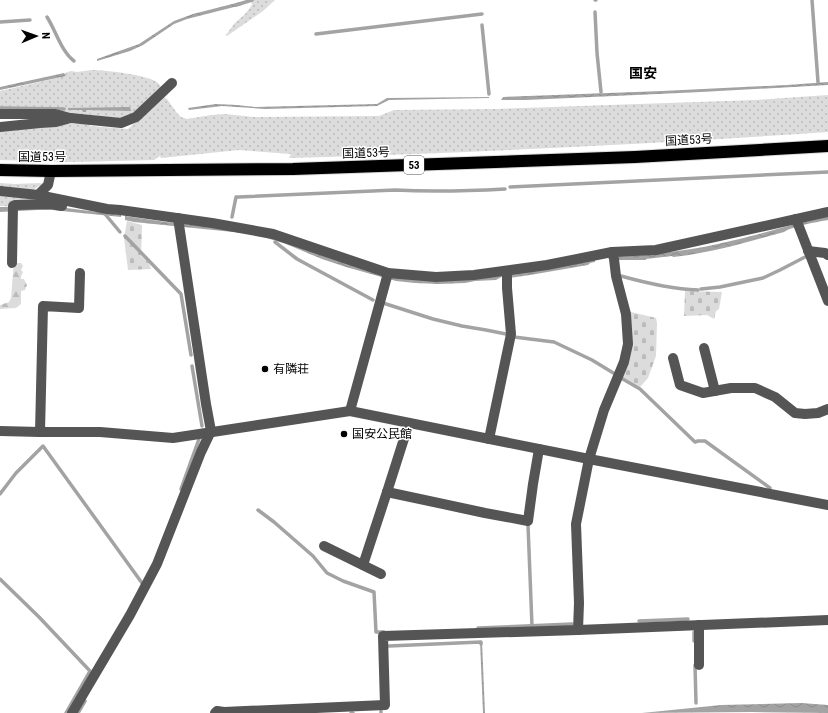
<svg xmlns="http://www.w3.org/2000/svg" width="828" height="713" font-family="'Roboto Condensed','Noto Sans JP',sans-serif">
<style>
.grass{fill:url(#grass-dots)}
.forest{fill:url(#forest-firs)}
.cemetery{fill:url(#cemetery-stones)}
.water{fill:url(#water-waves)}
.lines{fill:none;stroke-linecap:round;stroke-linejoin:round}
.stream{stroke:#a3a3a3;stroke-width:3.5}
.highway-casing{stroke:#dbdbdb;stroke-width:14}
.minor{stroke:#555;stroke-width:10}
.highway{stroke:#000;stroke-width:12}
.poi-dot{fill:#000;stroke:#fff;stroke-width:1.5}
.labels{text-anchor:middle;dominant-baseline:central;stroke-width:3;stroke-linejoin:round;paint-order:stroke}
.shield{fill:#fff;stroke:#4c4c4c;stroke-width:1}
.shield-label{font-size:11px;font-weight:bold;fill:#000}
.street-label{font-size:12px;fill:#000;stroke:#fff}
.poi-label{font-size:12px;fill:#000;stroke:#fff;text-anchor:start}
.quarter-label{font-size:14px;font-weight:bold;fill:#000;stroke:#fff}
</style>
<defs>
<pattern id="grass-dots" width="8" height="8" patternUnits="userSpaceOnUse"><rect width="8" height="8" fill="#dcdcdc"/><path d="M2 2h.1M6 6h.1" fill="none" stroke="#bbb" stroke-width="1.8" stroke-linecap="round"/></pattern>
<pattern id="forest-firs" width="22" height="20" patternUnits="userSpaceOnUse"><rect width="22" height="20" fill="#dcdcdc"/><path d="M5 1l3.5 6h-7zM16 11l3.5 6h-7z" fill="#bbb"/></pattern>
<pattern id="cemetery-stones" width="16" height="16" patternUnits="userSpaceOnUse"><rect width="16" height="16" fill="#dcdcdc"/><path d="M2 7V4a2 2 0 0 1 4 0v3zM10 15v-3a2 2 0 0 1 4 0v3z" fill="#bbb"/></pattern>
<pattern id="water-waves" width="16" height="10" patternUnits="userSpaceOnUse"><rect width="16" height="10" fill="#a3a3a3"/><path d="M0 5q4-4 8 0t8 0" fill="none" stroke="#8b8b8b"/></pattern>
</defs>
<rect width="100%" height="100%" fill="#fff"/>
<g class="grass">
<path d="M251 0H275L263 11 227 36 226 35 234 24 246 13 252 5Z"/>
<path d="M92 70C104 70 152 75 159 84 161 86 160 87 161 89L133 115 121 119 85 114 20 110 0 111V91L66 76 65 73 71 71 77 72Z"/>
<path d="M828 95V132C649 144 469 153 289 158L291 154 239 150 161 158 160 156 154 160 72 162 0 160V129L51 124H83L90 121V126L128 129 164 97 167 99 177 113 181 117 187 119 211 115 225 114 254 117 379 116 394 110 496 109 755 100Z"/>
<path d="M0 183 15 184 40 183 42 184 32 191 0 188Z"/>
<path d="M0 194 51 202 10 206H0Z"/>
</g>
<path class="forest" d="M14 261 17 263H21L23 266 21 270 23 272 21 276V279H24L27 285 25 290 21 291V304L16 308 0 309V305L9 302 11 298Z"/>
<g class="cemetery">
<path d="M127 221 142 225 141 256 149 263 151 269 128 270 124 238Z"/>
<path d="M685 291 722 292 719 309 716 311 714 319 707 315 684 316Z"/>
<path d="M627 311 656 318 657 323 656 356 648 378 640 387 620 376Z"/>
</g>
<g class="water">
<path d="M240 2 242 5 187 19 174 24 143 45 130 51 97 61V59L139 44 174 21 193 14Z"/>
<path d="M64 73 66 76 0 90V87Z"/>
<path d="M828 82V85L701 92 526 100H501L503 97 662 91 787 85Z"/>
<path d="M489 97V98L389 100 377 106 265 109 222 106 189 110 188 108 216 104 237 105 255 107 377 104 387 98Z"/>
<path d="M130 107 131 111 86 110V112H83L82 110H68V108Z"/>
<path d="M51 206 121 215V217L52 210H37L0 212V207Z"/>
<path d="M828 215V220C817 222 793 226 784 232 747 242 711 253 673 257L672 256 646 259V260H618L617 255C635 257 652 254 669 252 723 246 776 229 828 215Z"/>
<path d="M125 216 166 222 245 230 414 279 595 259V262L590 263 588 265 530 275 509 278 503 276 496 280 475 281 465 283 439 284 415 283 396 281 346 267 322 259 286 244 263 237 243 233 134 222 125 220Z"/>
<path d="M480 641H482L485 713H483Z"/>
<path d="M801 703 828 705V713L752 712 642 713 721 705Z"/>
</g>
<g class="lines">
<g class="stream">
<path d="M595 0H596"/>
<path d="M812 0 818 82"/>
<path d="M236 5 252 0"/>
<path d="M595 12 597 53 601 92"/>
<path d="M47 17C56 31 61 51 74 61"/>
<path d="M0 22 30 20"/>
<path d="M482 25 489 94"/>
<path d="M316 34 482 14"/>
<path d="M0 108 64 109"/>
<path d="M510 187 828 172"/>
<path d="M105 214 120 232"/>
<path d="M232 217 236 197H239L395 190C432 192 468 191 505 189"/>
<path d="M125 236 181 294 191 355"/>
<path d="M275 242 297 259 373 300"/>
<path d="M621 276C646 283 671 289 698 290"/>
<path d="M701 289 720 287 763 278 780 270 805 257"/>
<path d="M383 303 433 319 462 326 486 330 506 334"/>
<path d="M514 337 554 342 592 360 615 374"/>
<path d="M192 366 202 426"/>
<path d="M621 378 640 389 695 442 698 441H705L770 488"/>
<path d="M181 489 199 439"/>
<path d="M0 494 16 473 43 446 142 583"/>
<path d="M258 510 274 522 313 556 327 573 343 581 374 592 376 632H384"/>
<path d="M528 525 532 626"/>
<path d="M0 579 39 617 90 671 66 713"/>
<path d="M639 621 688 619"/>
<path d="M478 628 572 624"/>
<path d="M694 632V641"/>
<path d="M389 646 481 642V644"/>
<path d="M695 665 696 703"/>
<path d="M381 711V713"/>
<path d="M78 713 85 701"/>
<path d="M351 713H353"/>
</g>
<defs>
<path id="highway" d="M0 170 51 171 293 169 635 157 828 146"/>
</defs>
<use href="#highway" class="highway-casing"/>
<g class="minor">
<path d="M0 114H55L70 118"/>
<path d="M0 127 40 123 56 122 71 118 121 123 136 117 172 83"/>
<path d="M51 171 48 185 38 195 107 209 120 210 212 223 273 234 388 273 436 277 474 275 547 265 612 252 656 250 828 212"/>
<path d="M0 191 38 195"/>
<path d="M796 219 828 301"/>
<path d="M808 251 825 253 828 255"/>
<path d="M12 263 13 206 15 205 51 204 62 206"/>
<path d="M704 348 715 391"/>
<path d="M673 358 680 385 703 393 731 388H755L775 397 795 413 805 414 818 413 828 409"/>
<path d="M350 411 388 273"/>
<path d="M0 431 40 432H100L173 438 350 411 589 459 828 505"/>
<path d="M40 432 43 306 79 308 80 273"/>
<path d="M489 439 511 334 507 288V271"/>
<path d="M387 492 485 513 528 521 533 484 539 449"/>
<path d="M324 546 381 574"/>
<path d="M363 565 387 492 409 423"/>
<path d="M699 625V665"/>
<path d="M578 630 579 603 576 524 589 459 604 410 624 362 628 344 626 314 616 276 614 259 612 252"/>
<path d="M72 713 130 615 157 564 201 452 211 431 206 404 178 218"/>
<path d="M215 713 217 711 224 712 385 705 383 636 578 630 828 620"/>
</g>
<use href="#highway" class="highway"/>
</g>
<g class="poi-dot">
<circle cx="265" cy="369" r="4"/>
<circle cx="344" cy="434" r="4"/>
</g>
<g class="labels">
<rect class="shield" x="404" y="156" width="20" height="18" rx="3"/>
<g class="shield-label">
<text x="414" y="165">53</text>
</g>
<g class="street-label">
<text transform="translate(689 140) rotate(-3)">国道53号</text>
<text transform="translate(366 153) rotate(-2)">国道53号</text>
<text x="42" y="157">国道53号</text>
</g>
<g class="poi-label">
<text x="273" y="369">有隣荘</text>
<text x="352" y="434">国安公民館</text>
</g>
<g class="quarter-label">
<text x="643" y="73">国安</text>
</g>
</g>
<g transform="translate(36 36) rotate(88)" stroke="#ffffff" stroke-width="3" paint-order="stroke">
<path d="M0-3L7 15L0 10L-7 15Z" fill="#000000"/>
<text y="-6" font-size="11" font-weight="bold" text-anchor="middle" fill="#000000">N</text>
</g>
</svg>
